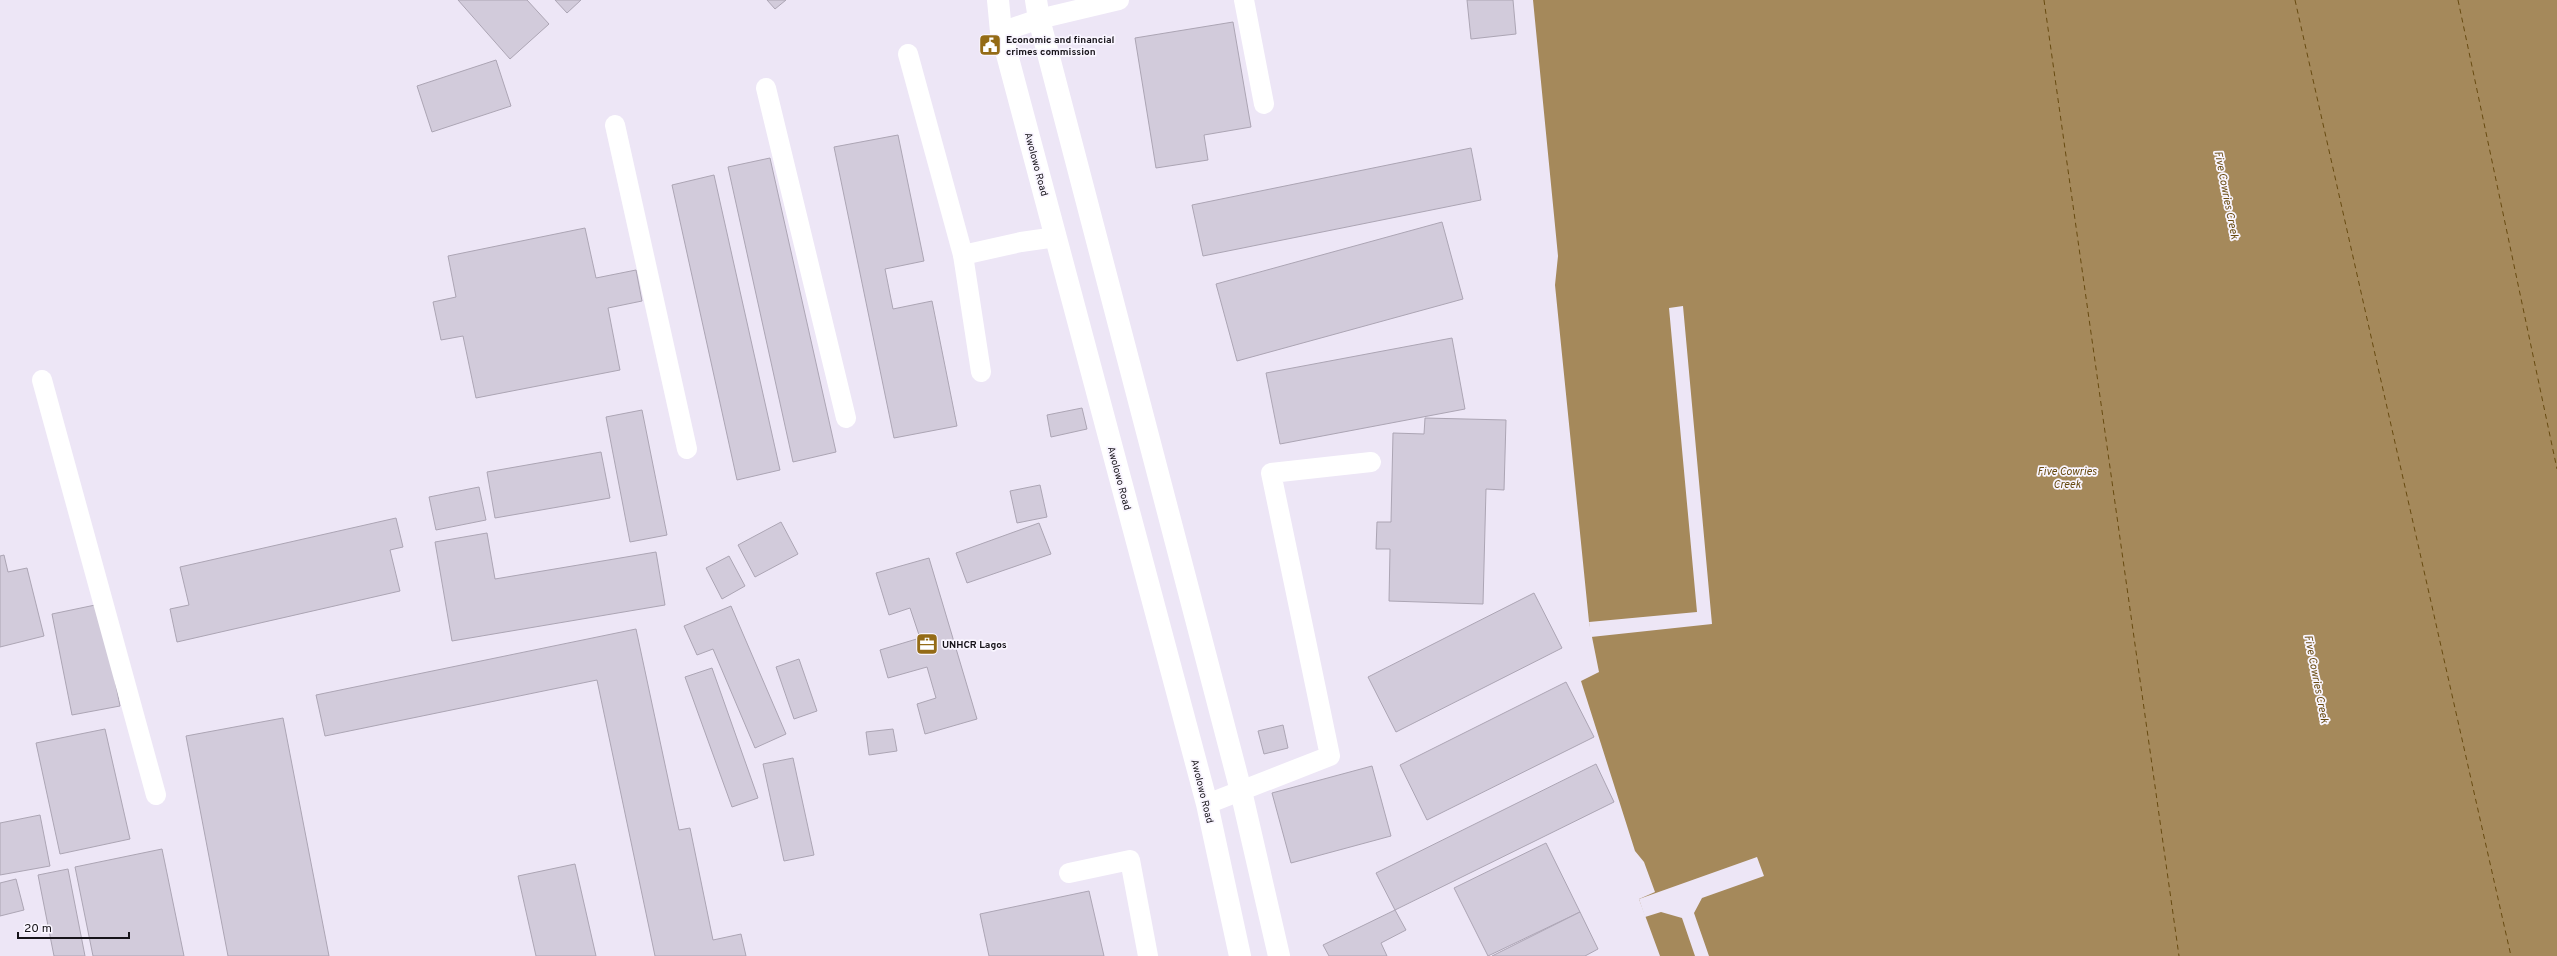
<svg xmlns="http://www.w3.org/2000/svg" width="2557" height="956" viewBox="0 0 2557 956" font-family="Overpass,sans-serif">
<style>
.water{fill:#a5895b}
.pier{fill:#ede6f6}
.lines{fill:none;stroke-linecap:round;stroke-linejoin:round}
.ferry{stroke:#684b11;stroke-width:1;stroke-dasharray:5 4;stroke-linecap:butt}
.building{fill:#d2cbdb;stroke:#aca5b4}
.lane{stroke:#fff;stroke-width:20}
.secondary{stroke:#fff;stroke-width:22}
.labels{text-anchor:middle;stroke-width:3.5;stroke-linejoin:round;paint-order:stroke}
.poi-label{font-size:10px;font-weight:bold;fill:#161319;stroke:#f9f5ff;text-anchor:start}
.street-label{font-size:10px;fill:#161319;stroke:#f9f5ff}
.water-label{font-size:11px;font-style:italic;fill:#684b11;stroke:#f9f5ff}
</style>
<rect width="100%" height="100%" fill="#ede6f6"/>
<polygon class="water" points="1533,0 2557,0 2557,956 1660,956 1639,899 1655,892 1644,862 1635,851 1581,681 1599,672 1589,622 1555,285 1558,256"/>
<g class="pier">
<polygon points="1683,306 1712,624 1591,637 1589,622 1697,612 1669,308"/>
<polygon points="1757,857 1764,876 1702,898 1694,913 1709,956 1695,956 1682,918 1661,912 1645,917 1639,899"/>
</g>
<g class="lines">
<g class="ferry">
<polyline points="2044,0 2179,956"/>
<polyline points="2295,0 2511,956"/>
<polyline points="2458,0 2557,469"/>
</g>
</g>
<g class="building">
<polygon points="458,0 527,0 549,24 510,59"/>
<polygon points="555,0 581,0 567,13"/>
<polygon points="767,0 786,0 775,9"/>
<polygon points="1467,0 1513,0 1516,34 1471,39"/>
<polygon points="1233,22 1251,127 1204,135 1208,160 1156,168 1135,38"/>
<polygon points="496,60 511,106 432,132 417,86"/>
<polygon points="898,135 924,261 885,269 893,309 932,301 957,426 894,438 834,147"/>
<polygon points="1471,148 1481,200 1203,256 1192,205"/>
<polygon points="770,158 836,452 793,462 728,167"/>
<polygon points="714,175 780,470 737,480 672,185"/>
<polygon points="1442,222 1463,299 1237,361 1216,284"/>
<polygon points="585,228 596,278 636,270 642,301 608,308 620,370 476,398 463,336 441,340 433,302 456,297 448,256"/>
<polygon points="1452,338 1465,409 1280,444 1266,373"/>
<polygon points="1082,408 1087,429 1051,437 1047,415"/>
<polygon points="642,410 667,535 630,542 606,417"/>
<polygon points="1425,418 1506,420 1504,490 1486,489 1483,604 1389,601 1390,549 1376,549 1377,522 1391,522 1393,433 1424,434"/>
<polygon points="601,452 610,498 495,518 487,472"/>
<polygon points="1040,485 1047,517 1017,523 1010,491"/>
<polygon points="479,487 486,520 436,530 429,497"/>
<polygon points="396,518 403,547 390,550 400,591 177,642 170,609 189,605 180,567"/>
<polygon points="781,522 798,554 755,577 738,545"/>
<polygon points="1039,523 1051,554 967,583 956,553"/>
<polygon points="487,533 495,579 656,552 665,605 452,641 435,542"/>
<polygon points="4,555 8,572 27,568 44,636 0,647 0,556"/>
<polygon points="729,556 745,586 722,599 706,568"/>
<polygon points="929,558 977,719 925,734 917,704 936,698 927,667 888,678 880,650 920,638 910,608 889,615 876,573"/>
<polygon points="1534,593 1562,648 1396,732 1368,677"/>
<polygon points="100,604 120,706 72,715 52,614"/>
<polygon points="731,606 786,734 755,748 713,649 697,655 684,626"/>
<polygon points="636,629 679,830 690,828 713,940 741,934 746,956 655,956 597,680 325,736 316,695"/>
<polygon points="799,659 817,711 794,719 776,667"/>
<polygon points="712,668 758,798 732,807 685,677"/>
<polygon points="1566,682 1594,737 1427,820 1400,765"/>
<polygon points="283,718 329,956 228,956 186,736"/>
<polygon points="1283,725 1288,748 1264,754 1258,731"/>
<polygon points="105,729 130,839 60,854 36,743"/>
<polygon points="893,729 897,751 869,755 866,732"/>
<polygon points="793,758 814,855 784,861 763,764"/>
<polygon points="1596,764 1614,802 1395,910 1376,873"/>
<polygon points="1372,766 1391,836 1291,863 1272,793"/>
<polygon points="40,815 50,866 0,875 0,823"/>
<polygon points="1546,843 1580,912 1488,956 1454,888"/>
<polygon points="162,849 184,956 93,956 75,867"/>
<polygon points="575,864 596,956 536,956 518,876"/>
<polygon points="68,869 85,956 54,956 38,875"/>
<polygon points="16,879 24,910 0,916 0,883"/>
<polygon points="1089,891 1104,956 989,956 980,914"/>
<polygon points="1395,910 1406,930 1381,943 1387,956 1329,956 1323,945"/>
<polygon points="1580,912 1598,949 1585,956 1492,956"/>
</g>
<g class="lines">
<g class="lane">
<polyline points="1244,0 1264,104"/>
<polyline points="1001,32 1039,19 1119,0"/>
<polyline points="908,54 963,255 981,372"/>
<polyline points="766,88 846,418"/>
<polyline points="615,125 687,449"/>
<polyline points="963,255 1021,242 1056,237"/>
<polyline points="42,380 156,795"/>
<polyline points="1207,804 1330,756 1271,473 1371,462"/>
<polyline points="1069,873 1130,860 1148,956"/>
</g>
<g class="secondary">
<polyline points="998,0 1001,32 1207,804 1240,956"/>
<polyline points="1036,0 1039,19 1241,791 1279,956"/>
</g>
</g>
<defs>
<g id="civic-square" transform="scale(1.15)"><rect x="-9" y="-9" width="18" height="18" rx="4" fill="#946b16" stroke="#f9f5ff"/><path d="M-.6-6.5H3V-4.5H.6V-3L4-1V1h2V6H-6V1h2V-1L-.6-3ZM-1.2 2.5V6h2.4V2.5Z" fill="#fff"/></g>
<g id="office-square" transform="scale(1.15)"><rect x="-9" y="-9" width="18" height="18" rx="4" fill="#946b16" stroke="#f9f5ff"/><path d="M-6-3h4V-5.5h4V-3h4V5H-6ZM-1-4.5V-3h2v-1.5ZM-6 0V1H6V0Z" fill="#fff"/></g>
</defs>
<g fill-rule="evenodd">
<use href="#civic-square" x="990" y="45"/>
<use href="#office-square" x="927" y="644"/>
</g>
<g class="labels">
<g class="poi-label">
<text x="1006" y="43">Economic and financial<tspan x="1006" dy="12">crimes commission</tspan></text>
<text x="942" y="648">UNHCR Lagos</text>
</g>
<g class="street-label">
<text transform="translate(1037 164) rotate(75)" y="4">Awolowo Road</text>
<text transform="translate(1120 478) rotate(75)" y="4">Awolowo Road</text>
<text transform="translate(1203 791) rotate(76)" y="4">Awolowo Road</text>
</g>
<g class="water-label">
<text transform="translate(2227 195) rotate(79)" y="4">Five Cowries Creek</text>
<text x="2067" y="475">Five Cowries<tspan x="2067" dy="13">Creek</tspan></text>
<text transform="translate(2317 679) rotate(79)" y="4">Five Cowries Creek</text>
</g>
</g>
<path d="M18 932v6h111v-6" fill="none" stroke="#161319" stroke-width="2"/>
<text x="24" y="932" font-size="12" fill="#161319" stroke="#f9f5ff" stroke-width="3" paint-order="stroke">20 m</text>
</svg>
